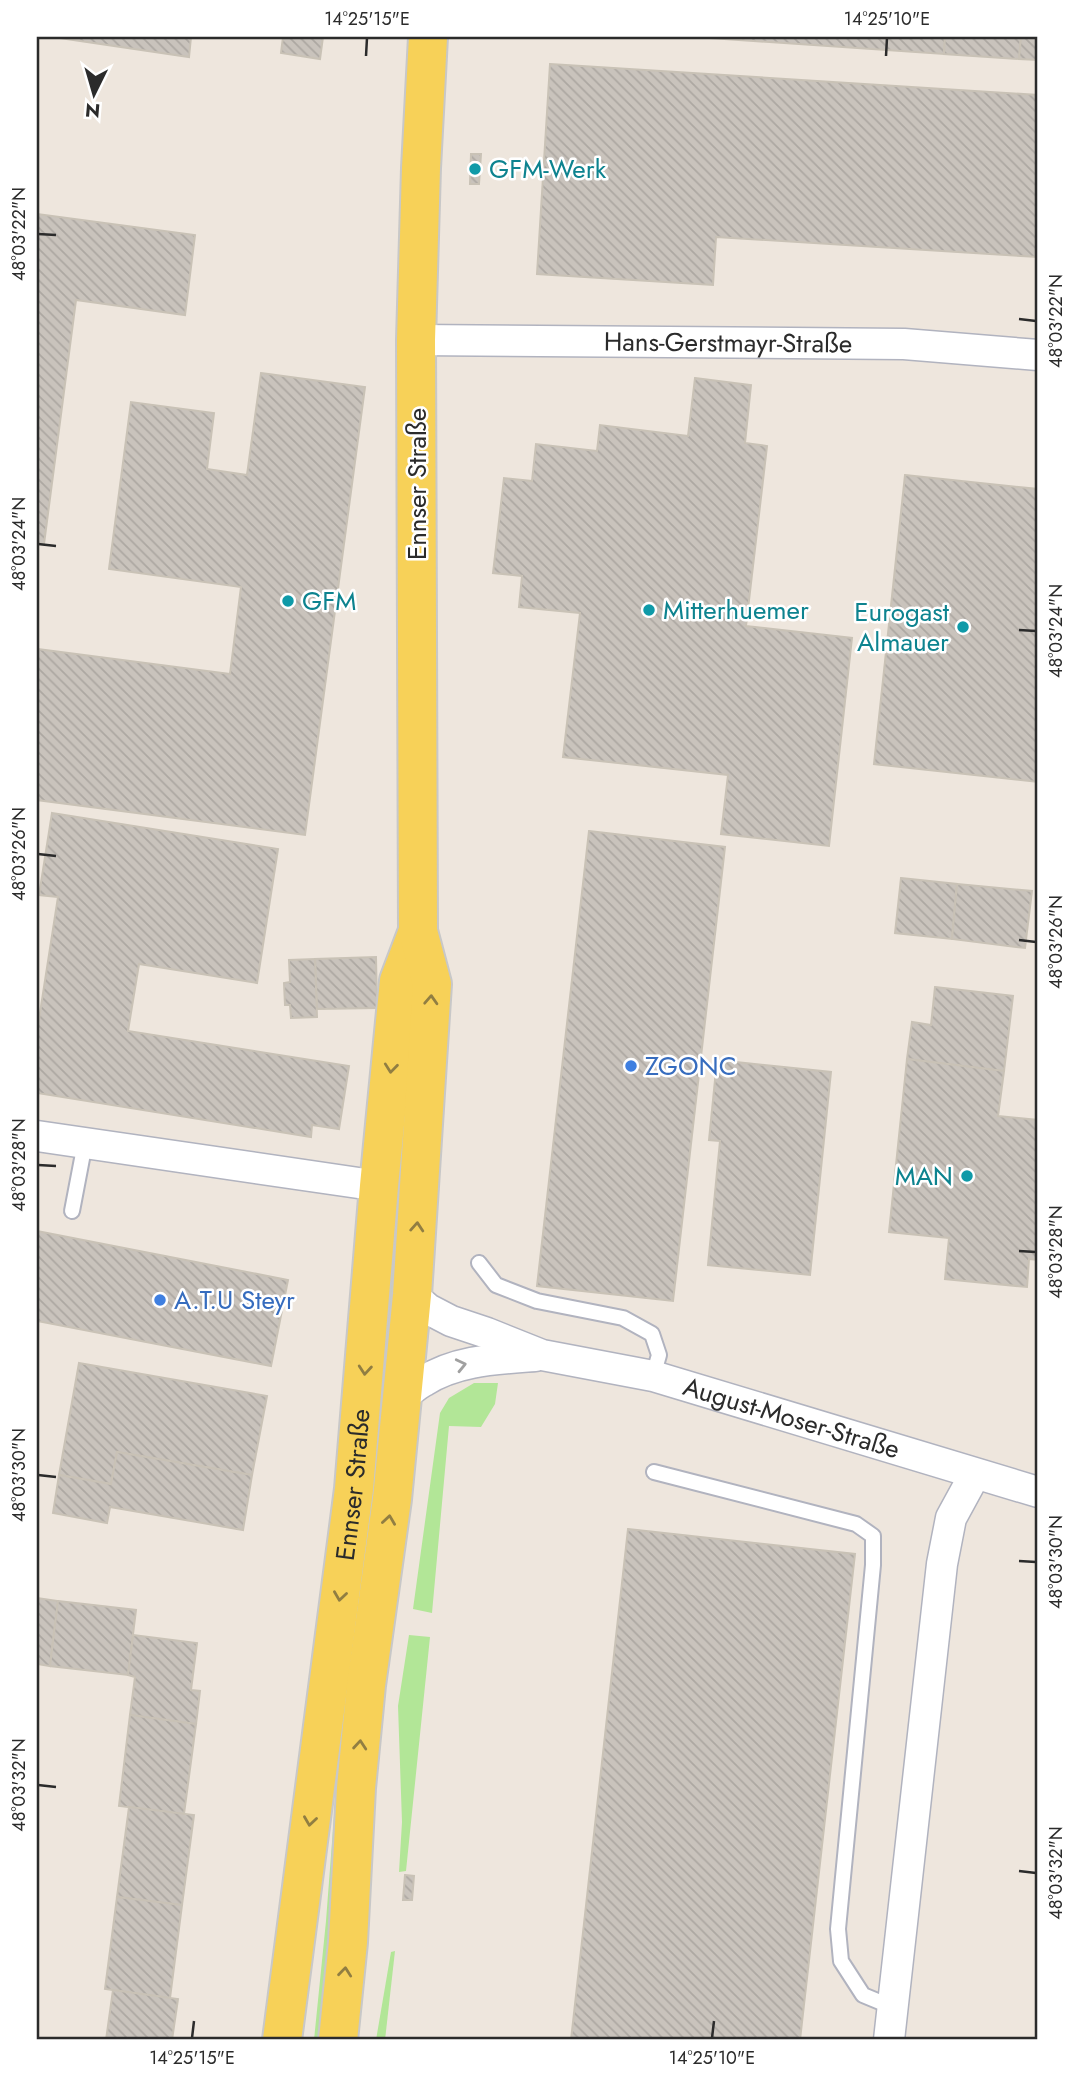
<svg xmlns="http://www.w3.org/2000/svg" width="1075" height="2077" viewBox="0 0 1075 2077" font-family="Jost,sans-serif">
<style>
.grass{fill:#b2e697}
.building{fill:url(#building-back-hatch);stroke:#c9c2b6;stroke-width:2}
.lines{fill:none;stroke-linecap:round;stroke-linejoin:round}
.service-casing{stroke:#b1b3bf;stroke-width:18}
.minor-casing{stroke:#b1b3bf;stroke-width:33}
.primary-casing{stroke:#c8c8c8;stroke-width:42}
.service{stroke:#fff;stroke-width:14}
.minor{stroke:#fff;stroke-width:30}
.primary{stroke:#f7d158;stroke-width:38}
.oneway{stroke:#917e42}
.oneway2{stroke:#a0a0a0}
.ticks{fill:none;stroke:#2b2b2b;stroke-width:2.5}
.culture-dot{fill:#0f9aa8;stroke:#fff;stroke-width:2.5}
.shop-dot{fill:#3f7fe0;stroke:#fff;stroke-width:2.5}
.labels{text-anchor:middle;stroke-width:5;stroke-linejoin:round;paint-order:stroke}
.culture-label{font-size:26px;fill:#0d838f;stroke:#fff;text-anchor:start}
.street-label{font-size:26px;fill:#2b2b2b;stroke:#fff}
.shop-label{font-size:26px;fill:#366cbe;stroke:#fff;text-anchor:start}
.neatline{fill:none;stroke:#2b2b2b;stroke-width:2.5}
.ticks-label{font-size:18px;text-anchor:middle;fill:#2b2b2b}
</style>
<defs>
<pattern id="building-back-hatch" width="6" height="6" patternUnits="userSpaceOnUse" patternTransform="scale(1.75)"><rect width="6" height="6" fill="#c9c3bc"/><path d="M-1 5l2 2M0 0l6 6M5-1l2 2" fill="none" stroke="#ada8a2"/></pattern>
</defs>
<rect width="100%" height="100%" fill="#eee6dd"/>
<g class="grass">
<polygon points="400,1137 408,1137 323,2040 314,2040 326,1921 342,1711"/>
<polygon points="474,1383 498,1383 495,1404 481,1427 449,1426 432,1613 413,1609 440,1413 449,1398"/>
<polygon points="409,1635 430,1637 406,1871 399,1872 402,1822 398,1706"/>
<polygon points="395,1951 385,2040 376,2040 391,1952"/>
</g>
<g class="building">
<polygon points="53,37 191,37 189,57"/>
<polygon points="283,37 323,37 320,59 281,53"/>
<polygon points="695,37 945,37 944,54"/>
<polygon points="945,37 1021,37 1019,59 944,54"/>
<polygon points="1021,37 1038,37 1038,60 1019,59"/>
<polygon points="550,64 1038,95 1038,257 716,237 713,285 537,274"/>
<polygon points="471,154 481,154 479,184 470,184"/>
<polygon points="37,214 195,235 185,315 76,300 44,544 37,543"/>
<polygon points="261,373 365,387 305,835 37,800 37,649 230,674 241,587 109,569 131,402 214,413 207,469 247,475"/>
<polygon points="695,378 751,385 745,443 767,446 746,626 852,638 829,846 721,834 728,775 563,757 580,613 519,607 522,576 493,573 504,478 532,481 536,444 597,451 600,425 688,436"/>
<polygon points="905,475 1038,489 1038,782 874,764"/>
<polygon points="52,813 278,849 257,983 139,964 128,1031 349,1066 339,1129 312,1125 311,1137 37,1093 37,1032 58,897 39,895"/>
<polygon points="589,831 725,847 673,1301 537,1286"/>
<polygon points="901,878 957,884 952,939 895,933"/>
<polygon points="957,884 1032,891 1025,948 952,939"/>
<polygon points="376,957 377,1008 317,1009 315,959"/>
<polygon points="315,959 317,1017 291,1018 290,1005 285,1005 284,983 290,982 289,960"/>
<polygon points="935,987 1013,996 1004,1071 907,1059 912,1022 931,1025"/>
<polygon points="907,1059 1004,1071 998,1116 1038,1120 1038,1260 1029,1259 1027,1287 945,1279 949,1238 889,1232"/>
<polygon points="717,1060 831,1072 810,1275 708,1265 720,1141 709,1140"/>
<polygon points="37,1231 288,1280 271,1366 37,1321"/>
<polygon points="79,1363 267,1396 252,1475 117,1452 111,1484 59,1475"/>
<polygon points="117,1452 252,1475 243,1530 110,1507 107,1523 53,1513 59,1475 111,1484"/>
<polygon points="628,1529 855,1554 800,2040 571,2040"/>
<polygon points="37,1598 58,1601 50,1666 37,1664"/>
<polygon points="58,1601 136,1610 128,1675 50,1666"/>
<polygon points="133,1635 197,1643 191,1690 200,1691 196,1724 130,1715 135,1677 128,1675"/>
<polygon points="130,1715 196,1724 184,1814 119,1806"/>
<polygon points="129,1807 194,1815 182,1905 117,1897"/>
<polygon points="405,1875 414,1876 412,1900 403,1900"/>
<polygon points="117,1897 182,1905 170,1998 105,1989"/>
<polygon points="113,1990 178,1999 172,2040 106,2040"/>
</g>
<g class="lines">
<g class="service-casing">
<g id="service">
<polyline points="72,1211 85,1143"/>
<polyline points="479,1263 496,1285 537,1301 623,1318 652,1334 659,1355 653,1376"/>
<polyline points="654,1472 856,1524 873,1536 873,1565 838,1929 841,1961 863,1995 892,2007"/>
</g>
</g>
<g class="minor-casing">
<g id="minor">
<path id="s1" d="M416,340L904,344L1038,355"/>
<polyline points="37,1136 379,1186"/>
<path id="s2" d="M412,1295L428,1309L451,1321L487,1333L542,1355L653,1376L1038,1492"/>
<path d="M402,1397C409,1392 416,1385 424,1381C457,1360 497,1359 535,1356"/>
<polyline points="889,2040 942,1564 951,1518 975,1474"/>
</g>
</g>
<g class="primary-casing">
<g id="primary">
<path id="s3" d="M282,2040L354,1489L379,1186L399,981L418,931"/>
<polyline points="338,2040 348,1942 356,1788 366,1685 392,1499 412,1295 432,984 418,931 416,340 421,168 428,37"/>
</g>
</g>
<use href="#service" class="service"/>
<use href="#minor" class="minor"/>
<use href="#primary" class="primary"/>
</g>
<defs><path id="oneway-chevron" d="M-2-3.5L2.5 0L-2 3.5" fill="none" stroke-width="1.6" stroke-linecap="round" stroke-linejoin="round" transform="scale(1.75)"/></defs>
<g class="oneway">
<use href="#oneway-chevron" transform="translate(431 1000) rotate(-87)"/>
<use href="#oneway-chevron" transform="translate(391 1068) rotate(96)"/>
<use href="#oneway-chevron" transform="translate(417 1227) rotate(-86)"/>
<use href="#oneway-chevron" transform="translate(365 1370) rotate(95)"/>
<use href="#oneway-chevron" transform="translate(389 1520) rotate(-82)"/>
<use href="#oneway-chevron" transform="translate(340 1596) rotate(98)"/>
<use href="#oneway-chevron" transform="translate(360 1745) rotate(-85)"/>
<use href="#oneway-chevron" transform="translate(310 1821) rotate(98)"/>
<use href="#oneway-chevron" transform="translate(345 1972) rotate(-84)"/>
</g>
<use class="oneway2" href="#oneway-chevron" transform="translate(461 1365) rotate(-13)"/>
<path class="ticks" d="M366,56L367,38M886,56L887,38M38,234L56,235M1019,319L1036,321M38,544L56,546M1019,630L1036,631M38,854L56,856M1019,940L1036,942M38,1165L56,1166M1019,1251L1036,1252M38,1475L56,1477M1019,1561L1036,1562M38,1785L56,1787M1019,1871L1036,1873M192,2038L194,2021M712,2038L714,2021"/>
<g class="culture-dot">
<circle cx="475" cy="169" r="7"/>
<circle cx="288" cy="601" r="7"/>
<circle cx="649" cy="610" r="7"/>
<circle cx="963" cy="627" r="7"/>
<circle cx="967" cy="1176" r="7"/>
</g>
<g class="shop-dot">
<circle cx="631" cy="1066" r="7"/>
<circle cx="160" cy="1300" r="7"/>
</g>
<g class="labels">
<g class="culture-label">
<text x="489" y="178">GFM-Werk</text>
<text x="302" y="610">GFM</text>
<text x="663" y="619">Mitterhuemer</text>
<text x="949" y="621" text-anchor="end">Eurogast<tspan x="949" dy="30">Almauer</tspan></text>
<text x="953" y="1185" text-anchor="end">MAN</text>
</g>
<g class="street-label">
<text dy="9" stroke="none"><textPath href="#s1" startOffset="312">Hans-Gerstmayr-Straße</textPath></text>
<text transform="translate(417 484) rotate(-90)" y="9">Ennser Straße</text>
<text dy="9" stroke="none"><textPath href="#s2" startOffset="402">August-Moser-Straße</textPath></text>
<text dy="9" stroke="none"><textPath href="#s3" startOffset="560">Ennser Straße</textPath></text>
</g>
<g class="shop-label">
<text x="645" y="1075">ZGONC</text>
<text x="174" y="1309">A.T.U Steyr</text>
</g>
</g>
<rect width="1075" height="2077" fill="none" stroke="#ffffff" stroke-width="77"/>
<g transform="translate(94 94) rotate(185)" stroke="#ffffff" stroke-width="5" paint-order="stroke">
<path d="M0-5L12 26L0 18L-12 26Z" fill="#2b2b2b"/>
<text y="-10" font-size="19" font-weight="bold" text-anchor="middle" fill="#2b2b2b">N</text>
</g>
<rect x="38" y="38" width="998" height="2000" class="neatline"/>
<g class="ticks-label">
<text x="367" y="25">14°25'15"E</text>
<text x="887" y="25">14°25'10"E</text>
<text transform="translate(19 234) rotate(-90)" y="6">48°03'22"N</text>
<text transform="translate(1056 321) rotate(-90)" y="6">48°03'22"N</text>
<text transform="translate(19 544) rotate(-90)" y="6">48°03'24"N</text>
<text transform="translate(1056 631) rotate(-90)" y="6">48°03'24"N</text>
<text transform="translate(19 854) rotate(-90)" y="6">48°03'26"N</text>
<text transform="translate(1056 942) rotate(-90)" y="6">48°03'26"N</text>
<text transform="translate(19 1165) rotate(-90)" y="6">48°03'28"N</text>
<text transform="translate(1056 1252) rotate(-90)" y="6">48°03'28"N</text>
<text transform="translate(19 1475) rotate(-90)" y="6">48°03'30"N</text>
<text transform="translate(1056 1562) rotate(-90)" y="6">48°03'30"N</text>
<text transform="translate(19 1785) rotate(-90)" y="6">48°03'32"N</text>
<text transform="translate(1056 1873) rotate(-90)" y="6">48°03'32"N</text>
<text x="192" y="2064">14°25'15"E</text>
<text x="712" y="2064">14°25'10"E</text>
</g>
</svg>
